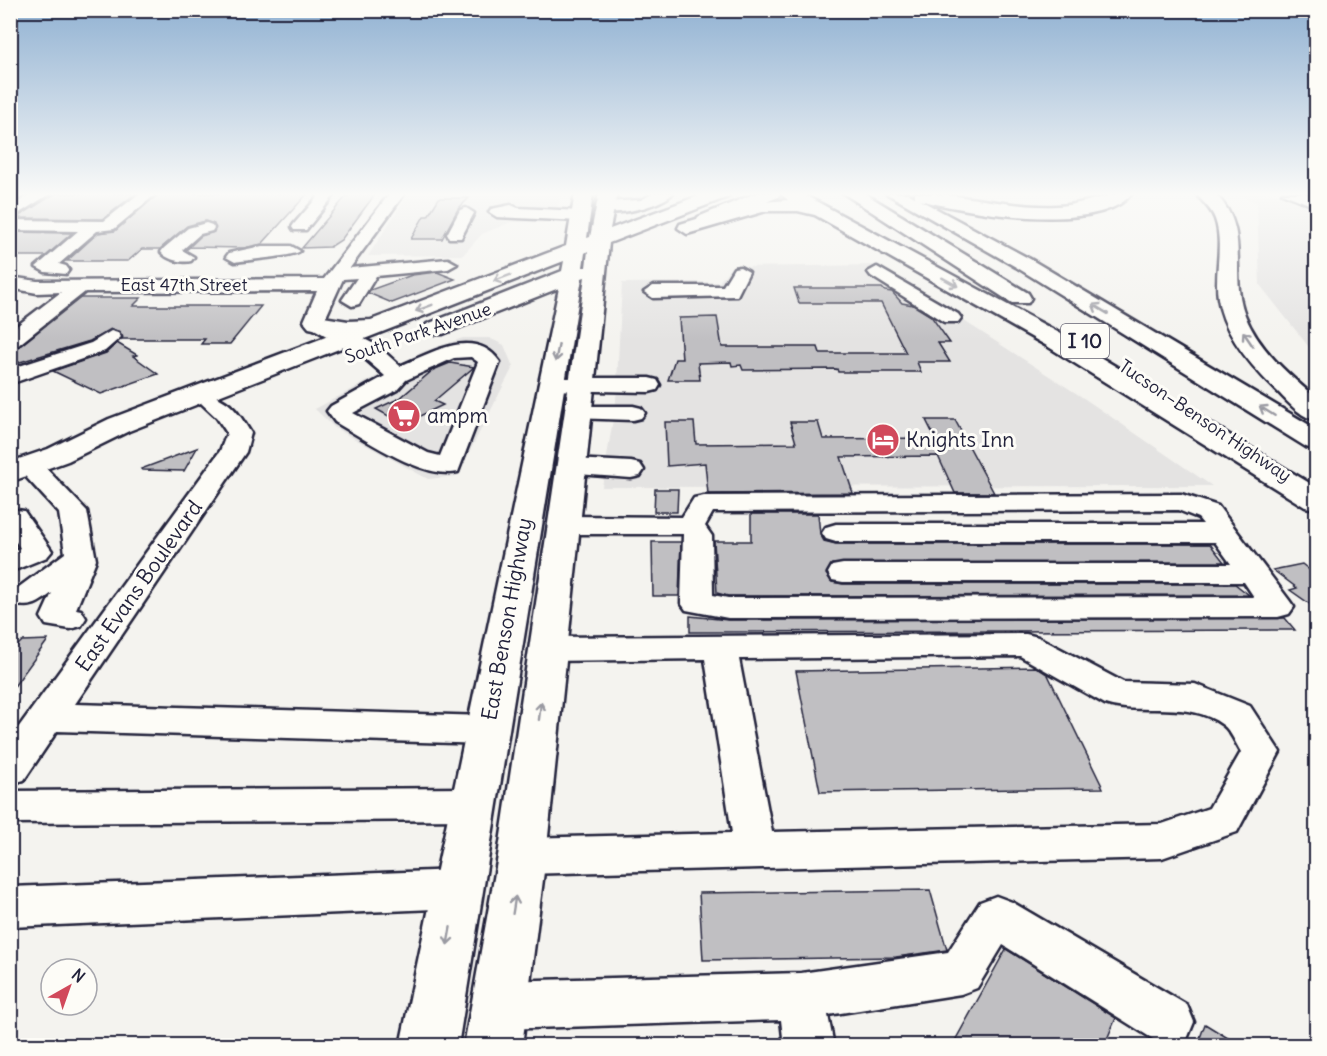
<svg xmlns="http://www.w3.org/2000/svg" width="1327" height="1056" viewBox="0 0 1327 1056" font-family="Delius,sans-serif">
<style>
.built{fill:#e4e3e2}
.lines{fill:none;stroke-linecap:round;stroke-linejoin:round}
.stream{stroke:#757582;stroke-width:4}
.building{fill:#c0bfc2;stroke:#22223b;stroke-width:1.5}
.minor-casing{stroke:#22223b;stroke-width:5}
.major-casing{stroke:#22223b;stroke-width:5}
.highway-casing{stroke:#22223b;stroke-width:5}
.minor{fill:#fdfcf7;fill-rule:evenodd}
.major{fill:#fdfcf7;fill-rule:evenodd}
.highway{fill:#fdfcf7;fill-rule:evenodd}
.oneway{stroke:#9a9aa2}
.labels{text-anchor:middle;stroke-width:6;stroke-linejoin:round;paint-order:stroke}
.far-street-label{font-size:18px;fill:#22223b;stroke:#fdfcf7}
.shield{fill:#fdfcf7;stroke:#646373;stroke-width:1.5}
.shield-label{font-size:20px;font-weight:bold;fill:#22223b}
.poi-label{font-size:21px;fill:#22223b;stroke:#fdfcf7;text-anchor:start}
.street-label{font-size:21px;fill:#22223b;stroke:#fdfcf7}
</style>
<rect width="100%" height="100%" fill="#f4f3ef"/>
<filter id="ink" filterUnits="userSpaceOnUse"><feTurbulence type="fractalNoise" baseFrequency=".0167" numOctaves="2"/><feDisplacementMap in="SourceGraphic" scale="12" xChannelSelector="R" yChannelSelector="G"/><feConvolveMatrix kernelMatrix="1 2 1 2 8 2 1 2 1" color-interpolation-filters="sRGB"/></filter>
<g filter="url(#ink)">
<g class="built">
<polygon points="409,193 561,193 555,223 511,222 482,234 463,255 368,256"/>
<polygon points="1236,193 1316,193 1316,356 1260,285 1257,203"/>
<polygon points="877,265 1085,399 1212,486 602,487 616,401 622,283 719,282 731,267"/>
<polygon points="463,338 489,338 504,345 513,367 457,476 428,479 335,428 315,409 422,352"/>
</g>
<g class="lines">
<polyline class="stream" points="10,198 18,193"/>
</g>
<g class="building">
<polygon points="56,193 136,193 103,219 16,218"/>
<polygon points="159,193 308,193 262,244 244,248 190,247 186,250 201,236 214,232 214,224 205,221 187,226 160,249 142,249 128,261 67,261 98,233 115,231"/>
<polygon points="349,193 376,193 341,240 330,247 302,248"/>
<polygon points="439,198 469,198 458,209 442,239 411,239 424,216 428,216"/>
<polygon points="10,232 72,233 46,256 10,256"/>
<polygon points="437,272 455,279 392,303 368,293 370,290 412,275"/>
<polygon points="794,288 882,288 885,291 892,292 902,303 913,305 931,316 950,343 938,343 950,362 917,362 921,372 838,372 837,369 743,370 741,365 732,366 731,362 698,363 700,380 668,380 675,359 682,359 679,318 717,317 722,347 818,347 820,353 906,353 881,303 799,303"/>
<polygon points="80,298 141,298 133,306 261,306 230,344 201,344 205,339 122,339 120,332 112,329 90,341 10,365 10,352"/>
<polygon points="117,343 137,355 133,356 158,374 101,394 53,371 106,353"/>
<polygon points="450,363 474,367 434,401 443,405 403,424 376,409 400,398 433,370"/>
<polygon points="926,420 955,420 994,493 955,493 938,456 841,457 853,493 708,494 705,463 667,466 665,422 694,422 696,444 796,443 790,422 818,422 823,439 935,438"/>
<polygon points="197,448 184,471 142,470 141,469"/>
<polygon points="655,489 678,489 677,512 654,512"/>
<polygon points="751,514 818,514 820,534 824,541 836,544 1210,544 1224,562 832,564 826,574 832,582 843,584 1235,584 1249,595 728,596 717,593 714,541 751,541"/>
<polygon points="652,542 681,542 679,596 653,596"/>
<polygon points="1302,564 1317,576 1317,609 1290,590 1297,588 1273,570"/>
<polygon points="690,616 728,620 1285,618 1295,630 690,632"/>
<polygon points="48,640 10,692 10,645 18,645 22,641"/>
<polygon points="1036,667 1048,675 1103,788 820,792 796,671"/>
<polygon points="930,890 947,950 896,957 703,960 699,893"/>
<polygon points="1006,949 1116,1018 1104,1046 952,1046"/>
<polygon points="1205,1024 1241,1046 1197,1046"/>
</g>
<g class="lines">
<g class="minor-casing">
<g id="minor">
<polygon points="33,193 51,193 10,219 10,207"/>
<polygon points="140,193 157,193 114,229 97,231 59,264 66,266 69,270 66,274 45,272 36,267 78,231 10,230 10,220 104,221"/>
<polygon points="321,193 336,193 306,230 294,230 292,227 294,224"/>
<path d="M390,193H405L350,268L448,259L457,264L448,269L376,276L359,304L352,306L342,300L357,278L343,279L325,319L378,346L400,366C431,353 475,326 500,362L458,472C423,480 365,439 335,422L327,411L331,406L385,376L362,356L307,325L304,321L317,291L85,292L17,346L10,348V331L61,292L37,293L10,288V277L37,281L324,279ZM471,357L478,362L440,456L428,453L353,413L397,390L406,380L454,358Z"/>
<path d="M654,193H673C662,206 609,220 597,207L605,202L641,200Z"/>
<polygon points="1282,193 1304,193 1316,198 1316,207"/>
<polygon points="511,205 518,208 581,211 589,216 581,221 497,217 489,212 491,209"/>
<polygon points="466,208 474,213 461,238 449,238 447,234 460,210"/>
<path d="M206,223L212,225L214,228L212,231L200,234L182,250L194,257L191,261C182,263 167,260 161,252L164,248L188,228Z"/>
<path d="M262,246H291L300,251C296,256 247,260 235,262L226,257L229,253Z"/>
<polygon points="740,267 749,272 737,296 653,298 644,292 653,286 723,286 734,268"/>
<polygon points="877,267 958,314 961,318 958,322 944,322 871,276 868,272"/>
<polygon points="111,331 118,333 121,337 105,351 10,384 10,369 91,343"/>
<polygon points="550,378 649,378 657,380 660,385 657,390 649,392 542,390 539,385 542,380"/>
<path d="M213,396C232,401 241,417 251,433L246,452L75,704L487,716L500,720L505,730L500,740L487,744L57,731L24,780L10,784V739L220,451L227,433L217,418L201,403L205,398Z"/>
<polygon points="580,406 633,406 641,408 645,413 641,418 633,420 572,418 568,413 572,408"/>
<path d="M29,458L38,460L87,511L96,560L76,609L81,610L86,618L81,626L70,629L46,625L41,617L52,593C39,603 31,609 15,604L10,597L15,590L65,553L59,513L16,466L20,460Z"/>
<polygon points="573,459 631,462 640,464 644,470 640,476 631,478 564,473 560,467 564,461"/>
<path d="M1181,494L1218,506L1289,600L1294,607L1289,614L1278,617L728,618L686,610L681,603L683,534H565L555,531L551,525L555,519L565,516L682,517L694,498L704,496ZM1178,510L1198,518L1203,524H836L826,527L822,533L826,539L836,542H1215L1231,564H843L832,566L828,573L832,580L843,582H1244L1254,597L728,598L713,595L712,536L705,526L713,512Z"/>
<polygon points="10,509 24,511 52,551 47,557 10,572 10,552 20,548 10,533"/>
<path d="M1026,634L1038,637L1123,682L1195,684L1250,706L1280,752L1237,832L1162,858L522,874L507,869L501,856L507,843L522,838L732,833L705,659L547,661L535,657L530,649L535,641L547,637ZM1020,656L1105,704C1143,716 1189,699 1223,725C1231,731 1236,744 1241,752L1209,808L1162,824L772,832L739,659Z"/>
<polygon points="473,788 487,793 493,804 487,815 473,820 10,823 10,791"/>
<polygon points="458,870 473,875 480,889 473,903 458,908 10,927 10,887"/>
<polygon points="996,896 1012,902 1187,1005 1194,1022 1187,1039 1172,1046 1153,1039 1003,945 977,988 961,994 828,1015 834,1046 784,1046 781,1020 498,1029 481,1022 474,1005 481,988 498,981 801,973 948,952 980,902"/>
</g>
</g>
<g class="major-casing">
<g id="major">
<path d="M575,193H593L587,238L590,237L599,193H617L610,229L706,193H730L728,197L609,243L546,856L522,1046H464L498,856L585,277L582,278L458,1046H400L559,288L443,334H427L423,329L427,324L562,271L564,261L129,431L68,461L10,482V462L48,449L109,419L336,333L309,328L305,323L309,318L317,316L348,321L371,320L566,246ZM588,251L586,267H583L585,253Z"/>
<polygon points="756,193 780,193 778,197 712,225 705,227 696,221 698,217"/>
</g>
</g>
<g class="highway-casing">
<g id="highway">
<polygon points="780,193 801,193 1065,336 1316,487 1316,509 1305,507 1047,346 815,215 798,211 766,211 687,234 678,228 680,224 750,203 788,200"/>
<polygon points="843,193 864,193 1028,293 1031,298 1028,303 1012,303"/>
<path d="M886,193H907L915,197V193C962,193 1008,208 1056,206C1084,205 1106,193 1132,193C1100,236 965,212 920,200L1030,259L1316,429V450L1306,447L1016,267Z"/>
<path d="M1196,193H1214C1253,229 1228,272 1245,315C1258,349 1289,375 1316,398V420C1300,417 1288,402 1276,390C1251,366 1223,334 1218,298C1214,272 1224,244 1215,219C1211,208 1202,202 1196,193Z"/>
</g>
</g>
<use href="#minor" class="minor"/>
<use href="#major" class="major"/>
<use href="#highway" class="highway"/>
</g>
<defs><path id="oneway-shaft" d="M-6 0H5M1.5-3L5.5 0L1.5 3" fill="none" stroke-width="1.6" stroke-linecap="round" stroke-linejoin="round" transform="scale(1.5)"/></defs>
<g class="oneway">
<use href="#oneway-shaft" transform="translate(502 278) rotate(159)"/>
<use href="#oneway-shaft" transform="translate(950 282) rotate(29)"/>
<use href="#oneway-shaft" transform="translate(424 308) rotate(159)"/>
<use href="#oneway-shaft" transform="translate(1100 309) rotate(-149)"/>
<use href="#oneway-shaft" transform="translate(1248 339) rotate(-124)"/>
<use href="#oneway-shaft" transform="translate(557 353) rotate(101)"/>
<use href="#oneway-shaft" transform="translate(1267 411) rotate(-148)"/>
<use href="#oneway-shaft" transform="translate(540 711) rotate(-83)"/>
<use href="#oneway-shaft" transform="translate(514 905) rotate(-81)"/>
<use href="#oneway-shaft" transform="translate(449 936) rotate(100)"/>
</g>
</g>
<linearGradient id="sky" x2="0" y2="1"><stop stop-color="#90b1d2"/><stop offset="0.57" stop-color="#fafaf8"/><stop offset="1" stop-color="#fafaf8" stop-opacity="0"/></linearGradient>
<rect width="1327" height="341" fill="url(#sky)"/>
<defs>
<g id="supermarket-disc" transform="scale(1.725)"><circle r="9.5" fill="#d1495b" stroke="#fdfcf7"/><path d="M-6-5.5h2.5l.6 2H6L4.5 2H-2.5L-4.4-4H-6ZM-1.5 3.2a1.3 1.3 0 1 0 .1 0ZM3 3.2a1.3 1.3 0 1 0 .1 0Z" fill="#fff"/></g>
<g id="hotel-disc" transform="scale(1.725)"><circle r="9.5" fill="#d1495b" stroke="#fdfcf7"/><path d="M-6-4.5h1.5V1H6V5H4.5V3h-9V5H-6ZM-4 0a1.8 1.8 0 1 1 3.6 0ZM.5 0V-2.5h3Q6-2.5 6 0Z" fill="#fff"/></g>
</defs>
<g fill-rule="evenodd">
<use href="#supermarket-disc" x="404" y="416"/>
<use href="#hotel-disc" x="883" y="440"/>
</g>
<g class="labels">
<g class="far-street-label">
<text x="184" y="291">East 47th Street</text>
<text transform="translate(418 333) rotate(-19)" y="6">South Park Avenue</text>
<text transform="translate(1205 421) rotate(34)" y="6">Tucson–Benson Highway</text>
</g>
<rect class="shield" x="1061" y="324" width="48" height="34" rx="4.5"/>
<g class="shield-label">
<text x="1085" y="348">I 10</text>
</g>
<g class="poi-label">
<text x="427" y="423">ampm</text>
<text x="906" y="447">Knights Inn</text>
</g>
<g class="street-label">
<text transform="translate(139 586) rotate(-55)" y="7">East Evans Boulevard</text>
<text transform="translate(507 619) rotate(-80)" y="7">East Benson Highway</text>
</g>
</g>
<rect width="1327" height="1056" fill="none" stroke="#fdfcf7" stroke-width="36"/>
<rect x="18" y="18" width="1291" height="1020" fill="none" stroke="#22223b" stroke-width="2" filter="url(#ink)"/>
<g transform="translate(69 987) rotate(40)"><circle r="28" fill="#fdfcf7" stroke="#a5a5ac" stroke-width="1.5"/>
<path d="M0-4.5L10 22L0 15L-10 22Z" fill="#d1495b"/>
<text y="-9" font-size="16" font-weight="bold" text-anchor="middle" fill="#22223b">N</text>
</g>
</svg>
